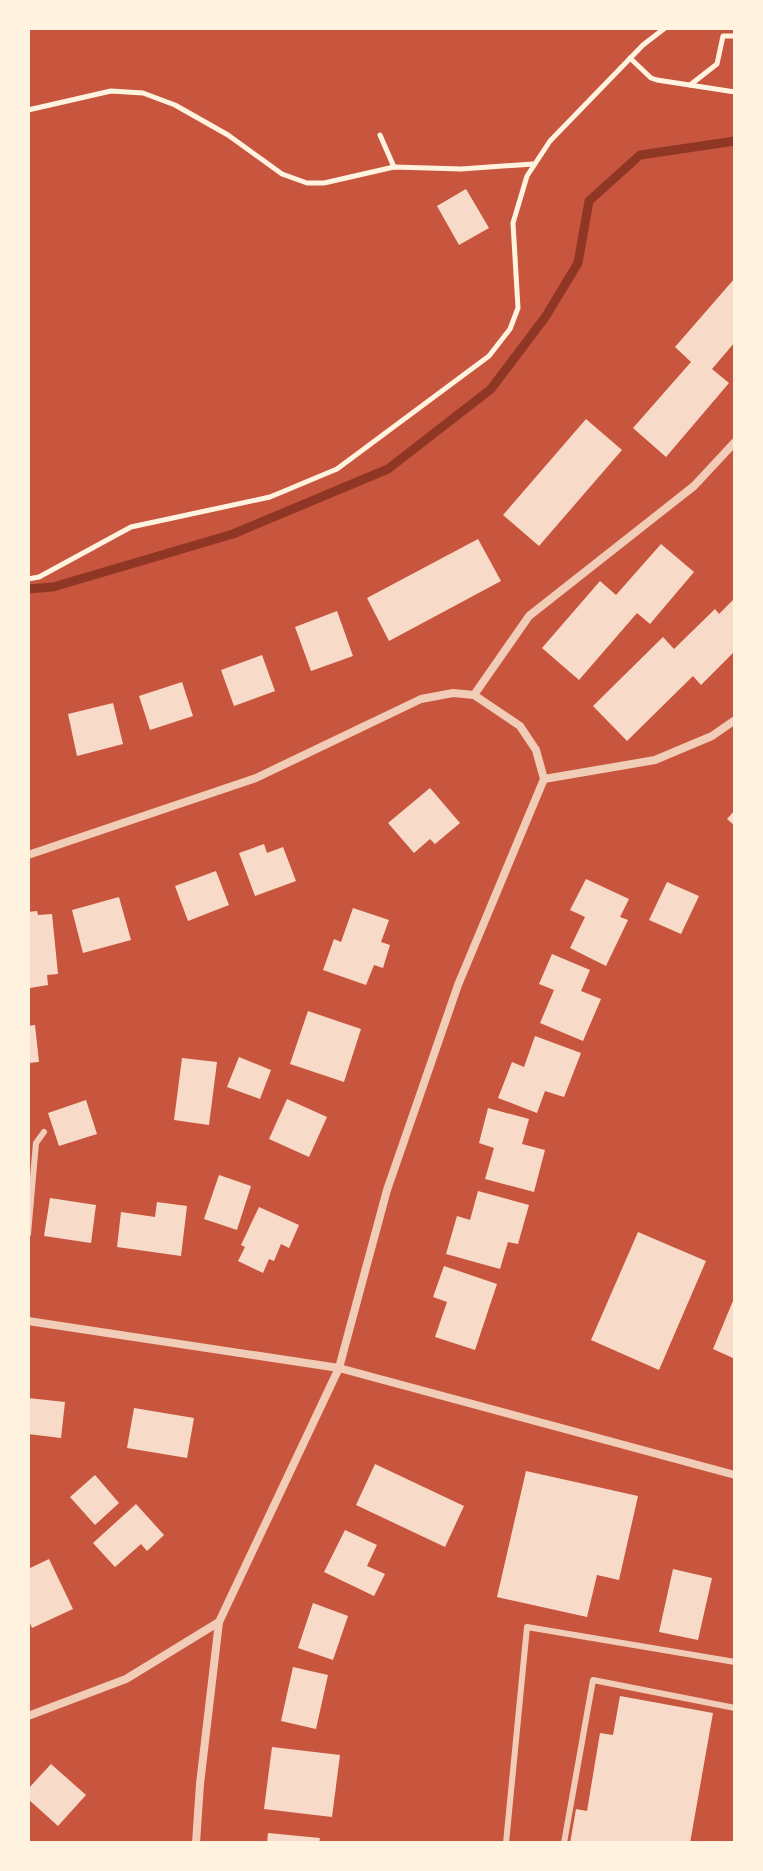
<svg xmlns="http://www.w3.org/2000/svg" width="763" height="1871" viewBox="0 0 763 1871" font-family="Lora,serif">
<style>
.lines{fill:none;stroke-linecap:round;stroke-linejoin:round}
.stream{stroke:#8f3625;stroke-width:9}
.building{fill:#f7dbc8}
.path{stroke:#fff3e0;stroke-width:5}
.service{stroke:#f1ccb7;stroke-width:6}
.minor{stroke:#f1ccb7;stroke-width:8}
</style>
<rect width="100%" height="100%" fill="#c8553d"/>
<g class="lines">
<polyline class="stream" points="28,589 53,587 233,534 388,469 491,389 546,316 578,263 589,201 640,155 735,141"/>
</g>
<g class="building">
<polygon points="466,189 489,228 459,245 437,206"/>
<polygon points="735,278 735,342 712,369 729,383 666,457 633,428 691,362 675,347"/>
<polygon points="586,419 622,450 539,546 503,515"/>
<polygon points="478,539 501,581 389,641 367,598"/>
<polygon points="661,544 694,572 650,624 637,613 579,680 542,648 600,581 616,595"/>
<polygon points="735,598 735,651 701,685 693,676 627,741 593,706 663,637 674,649 715,609 719,614"/>
<polygon points="337,611 353,656 311,671 295,627"/>
<polygon points="262,655 275,691 234,706 221,670"/>
<polygon points="182,682 193,716 150,730 139,696"/>
<polygon points="113,703 123,744 77,756 68,714"/>
<polygon points="430,788 460,823 435,844 430,839 414,853 388,823"/>
<polygon points="735,810 735,826 727,819"/>
<polygon points="264,844 267,853 283,847 296,881 255,896 239,853"/>
<polygon points="216,871 229,905 188,921 175,886"/>
<polygon points="586,879 629,899 620,917 628,920 606,966 570,948 585,917 570,910"/>
<polygon points="667,882 699,896 681,934 649,920"/>
<polygon points="119,897 131,940 83,953 72,910"/>
<polygon points="353,908 389,920 381,942 390,945 383,968 374,965 366,985 323,970 334,939 341,942"/>
<polygon points="37,911 38,915 52,914 58,974 47,975 48,985 30,988 28,912"/>
<polygon points="552,954 590,970 581,991 601,999 583,1041 540,1023 554,990 539,984"/>
<polygon points="308,1011 361,1029 344,1082 290,1064"/>
<polygon points="35,1025 39,1062 28,1063 28,1026"/>
<polygon points="535,1036 581,1053 564,1097 545,1091 537,1113 498,1098 512,1062 524,1067"/>
<polygon points="239,1057 271,1070 260,1099 227,1087"/>
<polygon points="182,1058 217,1062 209,1125 174,1120"/>
<polygon points="287,1099 327,1117 309,1157 269,1139"/>
<polygon points="86,1100 97,1134 59,1146 48,1113"/>
<polygon points="488,1108 529,1119 522,1144 545,1150 534,1192 485,1179 494,1148 479,1143"/>
<polygon points="219,1175 251,1186 237,1230 204,1219"/>
<polygon points="478,1191 529,1205 518,1244 508,1242 500,1269 446,1254 457,1216 470,1220"/>
<polygon points="50,1198 96,1205 91,1243 44,1236"/>
<polygon points="157,1202 187,1206 181,1256 117,1247 121,1212 155,1217"/>
<polygon points="259,1207 299,1225 289,1248 281,1244 274,1261 269,1259 263,1273 238,1261 245,1247 241,1245"/>
<polygon points="638,1232 706,1261 659,1370 591,1340"/>
<polygon points="444,1266 497,1284 475,1350 435,1337 447,1302 433,1297"/>
<polygon points="735,1296 735,1359 713,1349"/>
<polygon points="28,1398 65,1402 61,1438 28,1434"/>
<polygon points="134,1408 194,1418 187,1458 127,1448"/>
<polygon points="375,1464 464,1506 445,1547 356,1505"/>
<polygon points="526,1471 638,1496 619,1580 597,1575 587,1617 497,1597"/>
<polygon points="95,1475 119,1503 95,1525 70,1497"/>
<polygon points="136,1504 164,1535 147,1551 141,1544 115,1567 93,1543"/>
<polygon points="345,1530 377,1545 367,1566 385,1574 374,1596 324,1572"/>
<polygon points="49,1559 73,1609 32,1628 28,1618 28,1569"/>
<polygon points="673,1569 712,1578 698,1640 659,1632"/>
<polygon points="313,1603 348,1616 333,1660 298,1648"/>
<polygon points="293,1667 328,1675 316,1729 281,1721"/>
<polygon points="620,1696 713,1713 690,1843 570,1843 576,1809 587,1811 600,1733 613,1735"/>
<polygon points="272,1747 340,1755 332,1817 264,1809"/>
<polygon points="51,1764 86,1795 58,1826 28,1799 28,1789"/>
<polygon points="268,1833 320,1838 319,1843 267,1843"/>
</g>
<g class="lines">
<g class="path">
<polyline points="630,58 651,78 657,80 735,92"/>
<polyline points="690,85 717,64 723,36 735,36"/>
<polyline points="28,110 111,91 143,93 175,105 228,135 282,174 307,183 324,183 394,167 461,169 533,164"/>
<polyline points="380,135 394,167"/>
<polyline points="28,579 39,577 131,527 270,497 337,469 489,356 510,329 518,308 513,223 527,176 550,141 643,45 665,28"/>
</g>
<g class="service">
<polyline points="28,1234 36,1143 44,1132"/>
<polyline points="506,1843 527,1627 735,1662"/>
<polyline points="564,1843 593,1680 735,1708"/>
</g>
<g class="minor">
<polyline points="474,695 529,616 694,486 735,442"/>
<polyline points="544,779 655,760 712,736 735,720"/>
<polyline points="28,855 256,778 421,699 453,693 474,695 520,726 536,750 544,779 458,985 387,1190 339,1368 219,1622 126,1679 28,1716"/>
<polyline points="28,1321 339,1368 735,1475"/>
<polyline points="196,1843 200,1784 219,1622"/>
</g>
</g>
<rect width="763" height="1871" fill="none" stroke="#fff3e0" stroke-width="60"/>
</svg>
